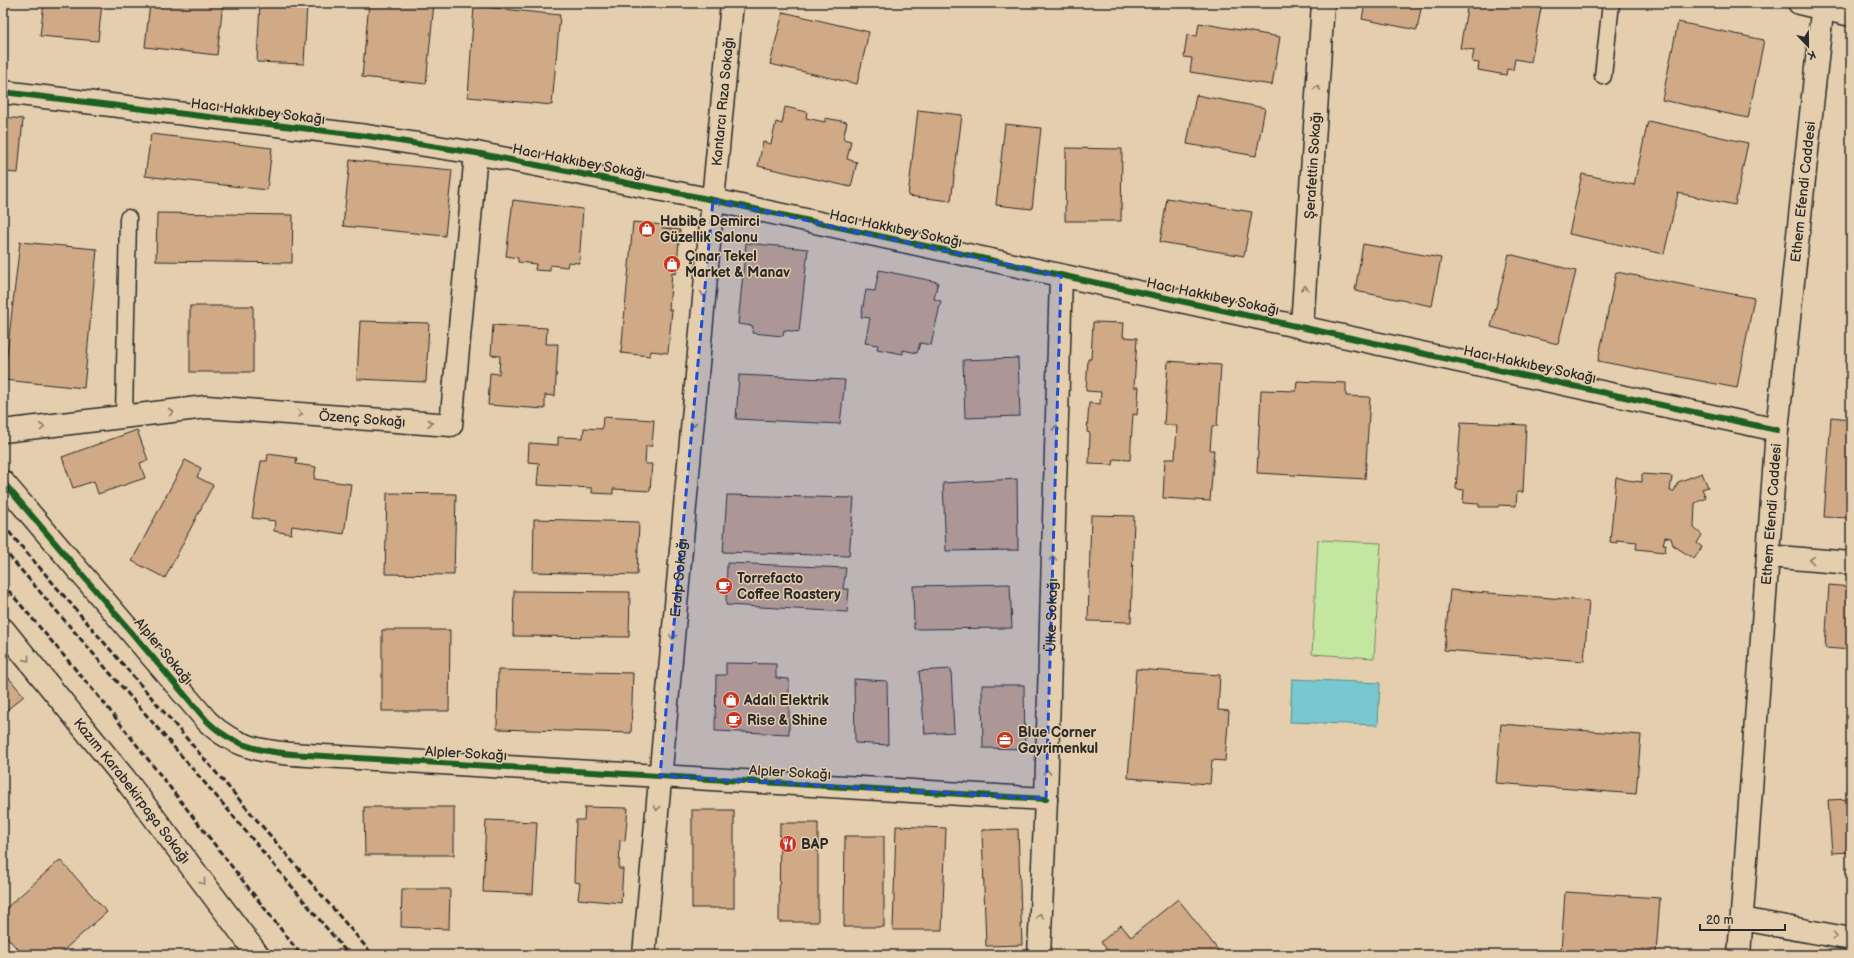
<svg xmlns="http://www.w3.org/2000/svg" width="1854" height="958" viewBox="0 0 1854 958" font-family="'Balsamiq Sans',sans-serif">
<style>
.green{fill:#c3e6a0;stroke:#786}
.water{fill:#77c9cf;stroke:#598a8d}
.building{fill:#d0a986;stroke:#2b2b2b}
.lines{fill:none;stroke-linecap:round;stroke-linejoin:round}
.service-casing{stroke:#2b2b2b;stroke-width:19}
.minor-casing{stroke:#2b2b2b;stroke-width:25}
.tertiary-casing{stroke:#2b2b2b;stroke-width:25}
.secondary-casing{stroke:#2b2b2b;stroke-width:25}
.service{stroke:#e4cead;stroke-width:16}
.minor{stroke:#e4cead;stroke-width:22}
.tertiary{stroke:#e4cead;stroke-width:22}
.secondary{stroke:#e4cead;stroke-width:22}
.rail{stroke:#2b2b2b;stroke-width:3;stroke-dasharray:6 3;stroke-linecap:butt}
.cycleway-casing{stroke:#e4cead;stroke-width:8}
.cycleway{stroke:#1b5e20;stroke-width:6}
.oneway{stroke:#887c6c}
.marked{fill:#1d4ed8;fill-opacity:0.2;stroke:#1d4ed8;stroke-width:3;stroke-dasharray:8 5;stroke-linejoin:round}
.labels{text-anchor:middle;stroke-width:3;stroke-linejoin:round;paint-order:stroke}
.street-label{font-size:14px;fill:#2b2b2b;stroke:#e4cead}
.poi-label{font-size:14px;font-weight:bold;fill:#2b2b2b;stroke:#e4cead;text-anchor:start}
</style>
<rect width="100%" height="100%" fill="#e4cead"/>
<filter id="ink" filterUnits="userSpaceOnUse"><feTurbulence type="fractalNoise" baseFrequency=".025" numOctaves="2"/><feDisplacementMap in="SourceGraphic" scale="8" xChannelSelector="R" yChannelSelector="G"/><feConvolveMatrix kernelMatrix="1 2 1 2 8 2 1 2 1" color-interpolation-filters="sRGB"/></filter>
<g filter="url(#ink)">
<polygon class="green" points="1318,540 1381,543 1374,658 1312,654"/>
<polygon class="water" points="1292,679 1380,683 1378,725 1290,722"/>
<g class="building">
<polygon points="44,3 102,3 98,41 40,36"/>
<polygon points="150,3 223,3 217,55 145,47"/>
<polygon points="260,3 307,3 304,64 257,62"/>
<polygon points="369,3 434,3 426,84 362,77"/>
<polygon points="1365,3 1422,3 1417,30 1362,19"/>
<polygon points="1468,3 1542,3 1531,62 1515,59 1513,70 1507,69 1506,75 1478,70 1479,63 1472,62 1474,50 1460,48"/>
<polygon points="474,6 560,15 552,105 468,97"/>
<polygon points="783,12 869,32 857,84 770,64"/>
<polygon points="1678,22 1764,40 1748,118 1662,100"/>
<polygon points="1199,23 1280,37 1272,85 1190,72 1192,58 1184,57 1187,35 1197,36"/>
<polygon points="1196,95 1265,108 1256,156 1187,144"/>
<polygon points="785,107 807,112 806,118 825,122 825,118 847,122 843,139 851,141 847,159 857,162 851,187 758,166 763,142 771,144 776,122 782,124"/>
<polygon points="918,110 962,115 951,201 908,196"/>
<polygon points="3,117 23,119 18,173 3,172"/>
<polygon points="1648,121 1748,143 1735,205 1678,193 1664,254 1569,234 1582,174 1634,185"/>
<polygon points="1005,124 1041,128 1032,209 996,205"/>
<polygon points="151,134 272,148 267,190 145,176"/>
<polygon points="1066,148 1122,149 1121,221 1065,221"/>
<polygon points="350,160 452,170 445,236 343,226"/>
<polygon points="1167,198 1252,212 1244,256 1160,242"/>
<polygon points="513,200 583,209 579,263 568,262 567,267 550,265 550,271 535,270 536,264 518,262 518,258 506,256"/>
<polygon points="157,213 293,215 292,263 156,261"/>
<polygon points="633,222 663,225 662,228 680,230 676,274 672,273 669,310 672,310 668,353 651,351 650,356 621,353"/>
<polygon points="20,242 97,249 84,388 4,380"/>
<polygon points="746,243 808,249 799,332 784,330 783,336 752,333 753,326 738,324"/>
<polygon points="1363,244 1441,258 1432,306 1355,291"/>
<polygon points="1509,254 1576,271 1558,344 1491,327"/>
<polygon points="879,270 938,282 934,299 941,301 931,345 920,343 917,353 903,350 903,354 877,349 878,345 865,343 870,318 861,317 866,290 875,291"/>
<polygon points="1616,272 1754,298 1737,388 1598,361"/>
<rect x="190" y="306" width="63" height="66"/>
<polygon points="360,321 429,323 426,382 357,379"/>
<polygon points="1093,322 1124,323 1123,337 1137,338 1134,387 1139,387 1137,415 1133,414 1130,460 1114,459 1113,465 1089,464 1090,433 1087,432 1089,403 1100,404 1101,392 1086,391 1088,359 1091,359"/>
<polygon points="493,325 547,328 546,344 558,344 555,396 545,395 545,409 488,405 490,373 499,374 500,356 491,355"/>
<polygon points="1018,358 1020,416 965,418 963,360"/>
<polygon points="1168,361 1221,365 1217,426 1212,426 1210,450 1214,450 1210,501 1163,498 1165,459 1175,459 1177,426 1164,425"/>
<polygon points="739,375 845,380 840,424 736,419"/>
<polygon points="1297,381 1346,383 1346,396 1370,397 1365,479 1257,473 1261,390 1296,391"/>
<polygon points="603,417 654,420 652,446 646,446 645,464 652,464 650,491 613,489 613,494 592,493 592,488 537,485 539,463 528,462 529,443 558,445 558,437 583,438 584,428 602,429"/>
<polygon points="1831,417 1851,419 1851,518 1824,517"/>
<polygon points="1461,422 1526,425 1523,492 1517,492 1516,506 1499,505 1498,507 1479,507 1479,504 1463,503 1464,490 1456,489"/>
<polygon points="137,430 148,460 140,463 145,478 98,494 94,481 73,488 62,457"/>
<polygon points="268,454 297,458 296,464 316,467 314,479 351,484 344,534 292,526 291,534 274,531 275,521 252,518 261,461 267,461"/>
<polygon points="185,460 201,468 197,477 213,485 165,578 132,561"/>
<polygon points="1702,473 1708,487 1702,489 1706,498 1695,503 1694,528 1702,535 1697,543 1702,547 1694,559 1673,545 1671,538 1665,537 1663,544 1666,544 1665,552 1636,549 1637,542 1617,540 1617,543 1610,542 1616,477 1627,480 1642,482 1642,474 1672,476 1670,491 1674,491 1678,482"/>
<polygon points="1017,479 1018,550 946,551 943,483"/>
<polygon points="387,493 456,494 454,575 385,574"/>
<polygon points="727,495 854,498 849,556 723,552"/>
<polygon points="1091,515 1134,516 1131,622 1088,621"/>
<polygon points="534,519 639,522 637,575 533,572"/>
<polygon points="727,563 846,568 843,589 849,589 847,612 726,605"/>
<polygon points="1010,584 1012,628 914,629 913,586"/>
<polygon points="1829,585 1851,587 1851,650 1825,648"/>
<polygon points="1450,590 1589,601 1584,661 1444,650"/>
<polygon points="514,591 630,592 629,637 513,636"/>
<polygon points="382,630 450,630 449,711 382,711"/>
<polygon points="726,663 776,664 776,678 789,679 789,734 715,731 716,675 726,675"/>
<polygon points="951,669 954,732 925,734 919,671"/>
<polygon points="1136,669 1220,675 1218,710 1229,711 1225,761 1212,760 1210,784 1128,778"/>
<polygon points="498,670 633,673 631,733 497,729"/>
<polygon points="3,671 24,696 3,713"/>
<polygon points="854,679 887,681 888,745 855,743"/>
<polygon points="982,685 1024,685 1025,749 983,748"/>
<polygon points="1501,724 1641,735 1636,794 1496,783"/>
<polygon points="1851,799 1851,852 1832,853 1828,800"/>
<polygon points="364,807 454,807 454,855 365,855"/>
<polygon points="585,807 628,808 625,841 620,840 619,869 623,869 621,903 578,899 580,883 574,882 576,820 584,820"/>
<rect x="692" y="810" width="42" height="98"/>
<polygon points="486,820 537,822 533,894 483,892"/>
<polygon points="780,823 818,823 818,922 779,922"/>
<polygon points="896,826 946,828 942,930 893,930"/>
<polygon points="1018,829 1022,945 986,946 982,830"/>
<polygon points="845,836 884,836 884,927 844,927"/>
<polygon points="60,860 107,912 58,955 23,955 3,933 3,911"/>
<polygon points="402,889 450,889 449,929 401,927"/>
<polygon points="1565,892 1660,898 1656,954 1670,955 1546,955 1546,951 1561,952"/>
<polygon points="1178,899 1222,955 1111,955 1101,942 1121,925 1131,937"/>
</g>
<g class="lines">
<g class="service-casing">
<g id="service">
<polyline points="1603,76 1611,3"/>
<polyline points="124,417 128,218"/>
</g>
</g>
<g class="minor-casing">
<g id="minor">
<polyline points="3,92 367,136 476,153 713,200 1777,430"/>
<path id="s1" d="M1302,327L1323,3"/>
<path id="s2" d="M3,431L206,407L451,425L476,153"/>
<path d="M3,482L207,721C235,749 269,753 307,755L1046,799"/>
<polyline points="1768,556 1851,563"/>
<path id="s3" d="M3,629L125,779L258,955"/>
<polyline points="1742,919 1851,939"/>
<path id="s4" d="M644,955L713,200L732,3"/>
<path id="s5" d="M1039,955L1046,799L1061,276"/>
</g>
</g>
<g class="tertiary-casing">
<polyline id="tertiary" points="1799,3 1851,15"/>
</g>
<g class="secondary-casing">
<g id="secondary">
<path id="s6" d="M1739,955L1777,430L1823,3"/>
</g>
</g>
<use href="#service" class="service"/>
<use href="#minor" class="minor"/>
<use href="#tertiary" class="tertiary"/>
<use href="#secondary" class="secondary"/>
<g class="rail">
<polyline points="3,525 373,955"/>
<polyline points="3,549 223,804 349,955"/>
<polyline points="3,584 104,703 301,955"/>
</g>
<g class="cycleway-casing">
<g id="cycleway">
<polyline points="3,92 367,136 476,153 713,200 1777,430"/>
<path d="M3,482L207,721C235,749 269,753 307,755L1046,799"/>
</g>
</g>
<use href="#cycleway" class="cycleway"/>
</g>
<defs><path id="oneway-chevron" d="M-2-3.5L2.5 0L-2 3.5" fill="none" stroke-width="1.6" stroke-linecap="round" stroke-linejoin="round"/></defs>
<g class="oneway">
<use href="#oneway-chevron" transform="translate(1317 88) rotate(-86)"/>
<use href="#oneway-chevron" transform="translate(1305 288) rotate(-86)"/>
<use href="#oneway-chevron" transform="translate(704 294) rotate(95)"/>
<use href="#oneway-chevron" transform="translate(171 412) rotate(-7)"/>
<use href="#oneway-chevron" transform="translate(300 414) rotate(4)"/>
<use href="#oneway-chevron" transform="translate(430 423) rotate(4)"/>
<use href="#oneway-chevron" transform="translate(693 424) rotate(95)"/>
<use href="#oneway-chevron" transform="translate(42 427) rotate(-7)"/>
<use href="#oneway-chevron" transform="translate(1056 428) rotate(-88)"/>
<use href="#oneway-chevron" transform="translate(1053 558) rotate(-88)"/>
<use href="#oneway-chevron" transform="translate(1812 560) rotate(-175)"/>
<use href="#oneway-chevron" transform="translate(673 637) rotate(95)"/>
<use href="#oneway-chevron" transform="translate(27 659) rotate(51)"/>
<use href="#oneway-chevron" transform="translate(1047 772) rotate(-89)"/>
<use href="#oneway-chevron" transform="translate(657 808) rotate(95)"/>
<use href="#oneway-chevron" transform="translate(203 882) rotate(53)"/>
<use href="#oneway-chevron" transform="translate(1040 916) rotate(-87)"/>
<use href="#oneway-chevron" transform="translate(1835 936) rotate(11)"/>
</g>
</g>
<path class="marked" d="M713,200L1061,276L1046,799L660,776Z"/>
<defs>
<g id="shop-disc" transform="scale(0.9)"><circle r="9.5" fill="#c8321e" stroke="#e4cead"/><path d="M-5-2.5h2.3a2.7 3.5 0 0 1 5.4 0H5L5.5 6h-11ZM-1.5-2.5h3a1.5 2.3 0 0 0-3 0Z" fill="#fff"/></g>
<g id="cafe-disc" transform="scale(0.9)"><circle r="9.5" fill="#c8321e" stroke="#e4cead"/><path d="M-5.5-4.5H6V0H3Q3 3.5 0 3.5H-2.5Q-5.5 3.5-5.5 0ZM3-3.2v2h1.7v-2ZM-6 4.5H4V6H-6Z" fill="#fff"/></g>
<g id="office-disc" transform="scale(0.9)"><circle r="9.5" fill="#c8321e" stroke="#e4cead"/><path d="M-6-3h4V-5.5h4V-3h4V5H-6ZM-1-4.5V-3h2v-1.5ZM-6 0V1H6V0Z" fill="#fff"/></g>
<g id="restaurant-disc" transform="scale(0.9)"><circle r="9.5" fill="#c8321e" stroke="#e4cead"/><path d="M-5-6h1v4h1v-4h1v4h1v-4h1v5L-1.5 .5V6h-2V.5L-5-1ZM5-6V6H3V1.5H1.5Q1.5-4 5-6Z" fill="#fff"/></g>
</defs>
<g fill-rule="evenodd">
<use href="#shop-disc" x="647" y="229"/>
<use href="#shop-disc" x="672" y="264"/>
<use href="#cafe-disc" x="724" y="586"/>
<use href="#shop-disc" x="731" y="700"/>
<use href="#cafe-disc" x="734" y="720"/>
<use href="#office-disc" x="1005" y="740"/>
<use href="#restaurant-disc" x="788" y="844"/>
</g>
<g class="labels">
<g class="street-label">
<text dy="5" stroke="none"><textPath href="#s4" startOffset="857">Kantarcı Rıza Sokağı</textPath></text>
<text transform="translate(258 111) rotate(7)" y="5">Hacı Hakkıbey Sokağı</text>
<text transform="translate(579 161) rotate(11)" y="5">Hacı Hakkıbey Sokağı</text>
<text dy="5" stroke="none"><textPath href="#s1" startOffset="162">Şerafettin Sokağı</textPath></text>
<text dy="5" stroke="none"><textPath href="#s6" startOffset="766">Ethem Efendi Caddesi</textPath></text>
<text transform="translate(896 228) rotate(12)" y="5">Hacı Hakkıbey Sokağı</text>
<text transform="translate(1213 296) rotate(12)" y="5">Hacı Hakkıbey Sokağı</text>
<text transform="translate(1530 364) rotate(12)" y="5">Hacı Hakkıbey Sokağı</text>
<text dy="5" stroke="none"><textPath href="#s2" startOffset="361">Özenç Sokağı</textPath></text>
<text dy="5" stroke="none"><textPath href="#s6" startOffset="442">Ethem Efendi Caddesi</textPath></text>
<text dy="5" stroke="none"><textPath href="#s4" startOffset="379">Eralp Sokağı</textPath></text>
<text dy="5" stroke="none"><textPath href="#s5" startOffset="340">Ülke Sokağı</textPath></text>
<text transform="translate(164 651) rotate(50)" y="5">Alpler Sokağı</text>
<text transform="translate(466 753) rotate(3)" y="5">Alpler Sokağı</text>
<text transform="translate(790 772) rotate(3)" y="5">Alpler Sokağı</text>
<text dy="5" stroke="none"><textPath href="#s3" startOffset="207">Kazım Karabekirpaşa Sokağı</textPath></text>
</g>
<g class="poi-label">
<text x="660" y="226">Habibe Demirci<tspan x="660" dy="16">Güzellik Salonu</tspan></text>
<text x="685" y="261">Çınar Tekel<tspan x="685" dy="16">Market &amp; Manav</tspan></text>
<text x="737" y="583">Torrefacto<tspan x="737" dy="16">Coffee Roastery</tspan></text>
<text x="744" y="705">Adalı Elektrik</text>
<text x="747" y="725">Rise &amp; Shine</text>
<text x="1018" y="737">Blue Corner<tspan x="1018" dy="16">Gayrimenkul</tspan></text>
<text x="801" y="849">BAP</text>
</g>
</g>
<rect width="1854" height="958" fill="none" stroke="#e4cead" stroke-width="16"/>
<rect x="8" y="8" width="1838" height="942" fill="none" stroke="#2b2b2b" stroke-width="1.5" filter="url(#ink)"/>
<g transform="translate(1808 46) rotate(158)" stroke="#e4cead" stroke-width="3" paint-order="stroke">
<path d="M0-3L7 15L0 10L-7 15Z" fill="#2b2b2b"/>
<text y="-6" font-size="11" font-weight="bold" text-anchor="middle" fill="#2b2b2b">K</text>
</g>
<path d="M1700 924v6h85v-6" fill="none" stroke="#2b2b2b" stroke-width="2"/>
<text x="1706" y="924" font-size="12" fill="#2b2b2b" stroke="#e4cead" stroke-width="3" paint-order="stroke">20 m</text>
</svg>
